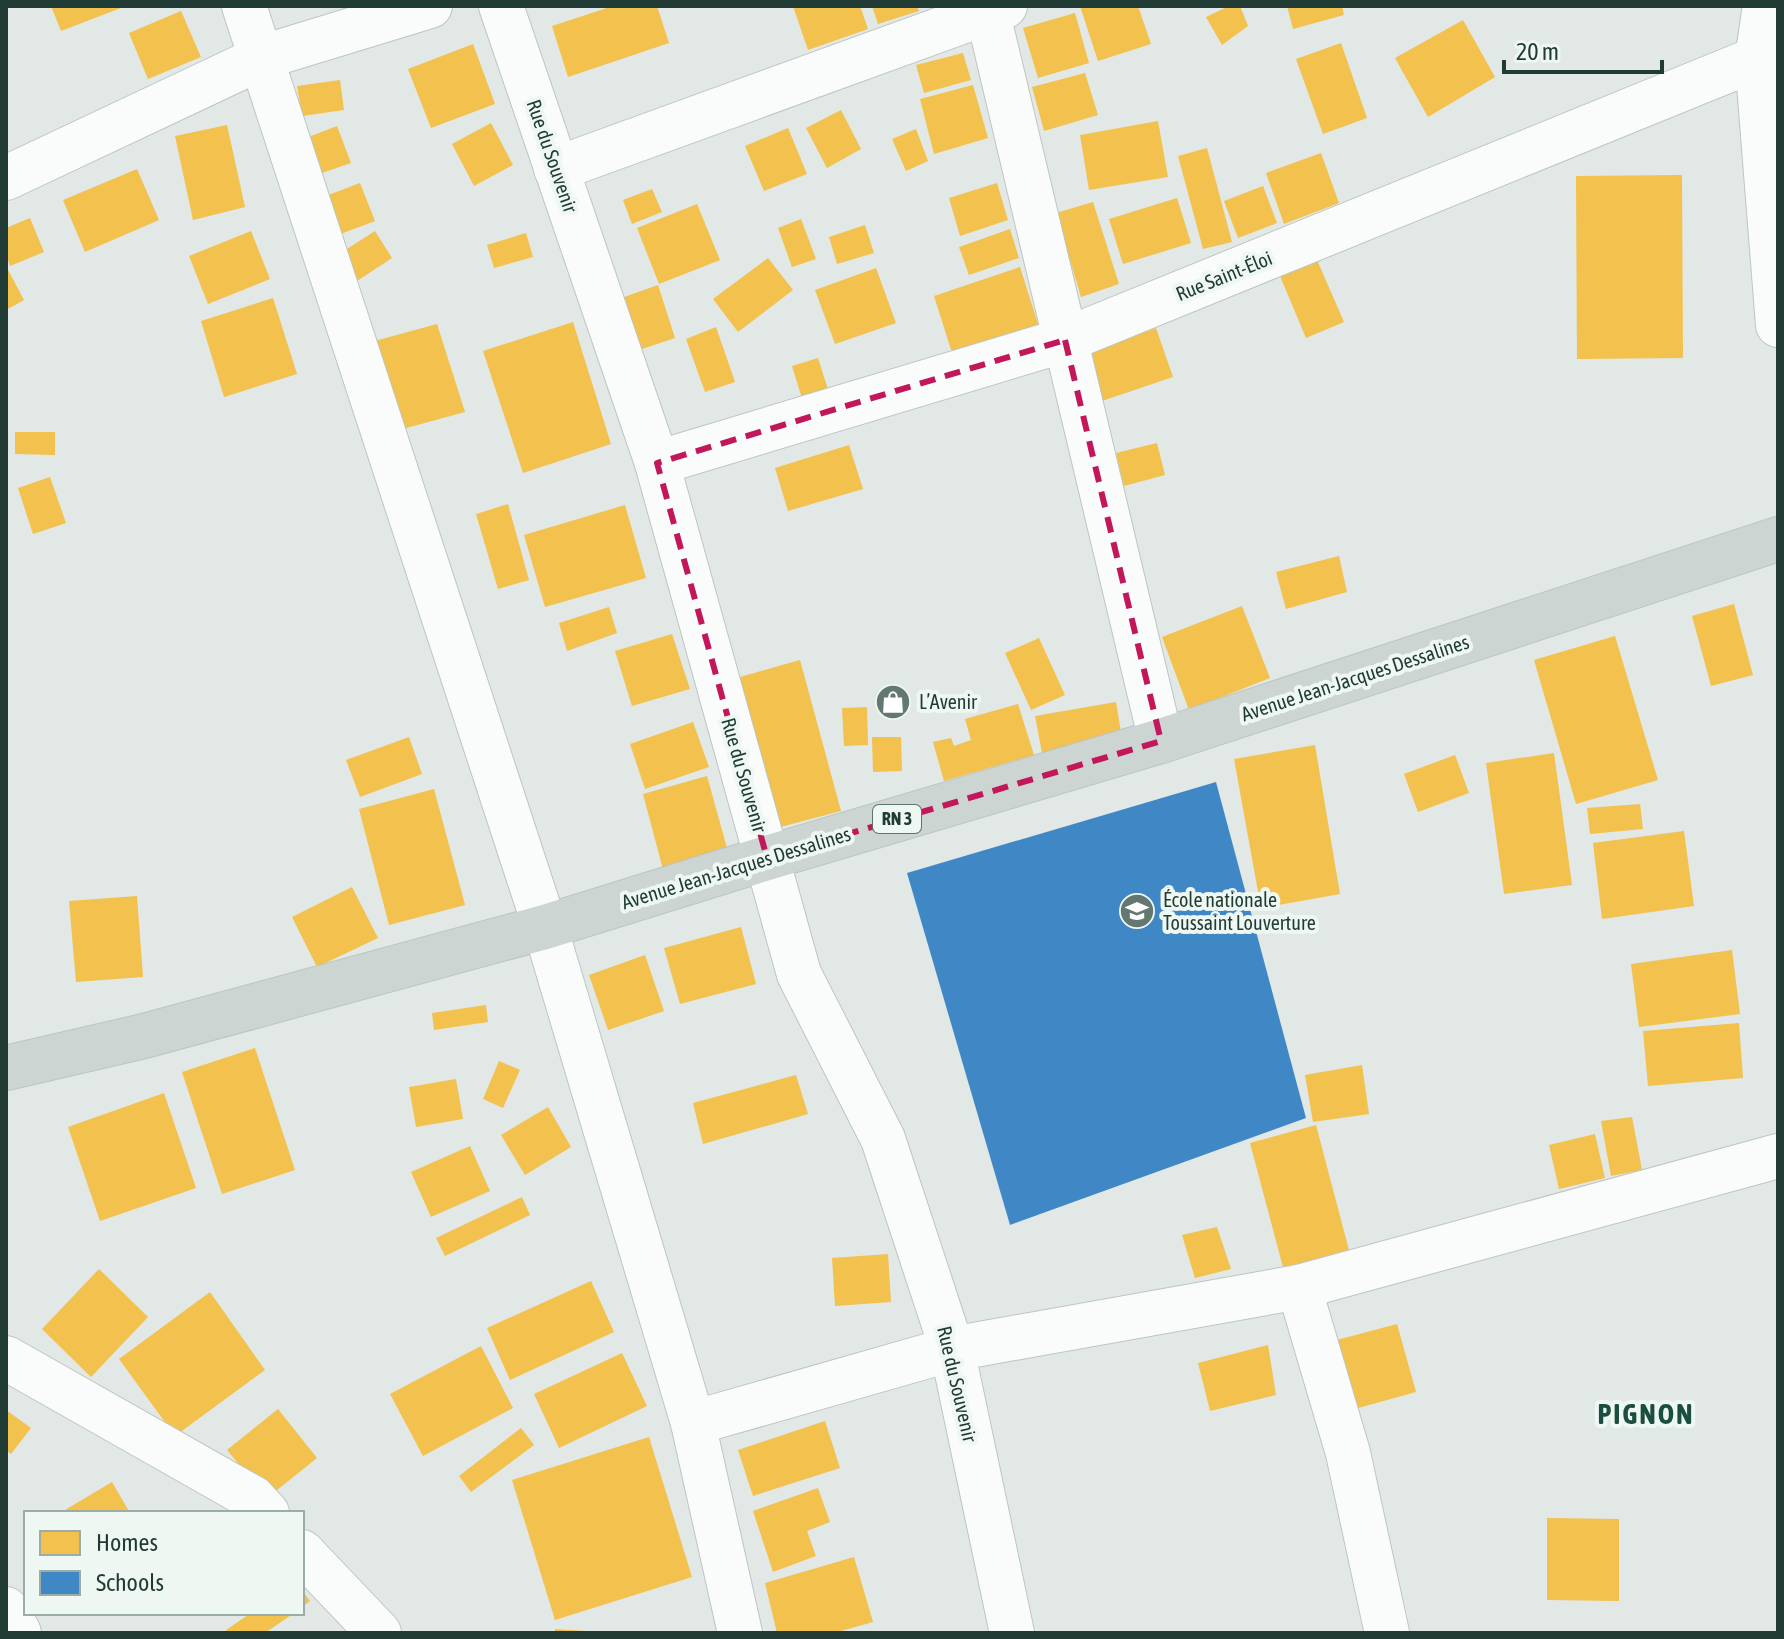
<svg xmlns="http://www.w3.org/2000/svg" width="1784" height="1639" viewBox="0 0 1784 1639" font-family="'Asap Condensed',sans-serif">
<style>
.homes{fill:#f2c14e}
.schools{fill:#3f88c5}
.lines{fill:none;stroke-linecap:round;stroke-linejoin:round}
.minor-casing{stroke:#bec5c2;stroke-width:46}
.primary-casing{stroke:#bbc5c1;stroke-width:46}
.minor{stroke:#fafcfb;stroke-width:44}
.primary{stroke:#ccd5d2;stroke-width:44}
.marked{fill:none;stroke:#c2185b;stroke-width:6;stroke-dasharray:16 10;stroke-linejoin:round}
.labels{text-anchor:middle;stroke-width:8;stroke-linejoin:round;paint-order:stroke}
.shield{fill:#eff7f3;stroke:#5d736d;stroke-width:2}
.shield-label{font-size:18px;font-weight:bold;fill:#1f3b33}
.street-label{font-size:20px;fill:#1f3b33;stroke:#eff7f3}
.poi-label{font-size:20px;fill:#1f3b33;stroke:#eff7f3;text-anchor:start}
.district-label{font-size:28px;font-weight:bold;letter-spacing:2px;fill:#1b4e40;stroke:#eff7f3}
</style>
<rect width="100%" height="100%" fill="#e1e8e5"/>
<g class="homes">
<polygon points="51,6 126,6 61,31"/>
<polygon points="613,6 657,6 669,43 568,77 552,26"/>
<polygon points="793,6 860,6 868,29 808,50"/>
<polygon points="872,6 917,6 919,11 878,24"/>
<polygon points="1080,6 1138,6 1151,44 1098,61"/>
<polygon points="1229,6 1240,6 1248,26 1222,45 1206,17"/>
<polygon points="1287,6 1342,6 1344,15 1293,29"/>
<polygon points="181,11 201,57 148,79 129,33"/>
<polygon points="1075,13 1089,63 1038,78 1023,28"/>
<polygon points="1463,20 1495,77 1428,117 1395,58"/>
<polygon points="1341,43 1367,118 1323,134 1296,59"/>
<polygon points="473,44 495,104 431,128 408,69"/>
<polygon points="963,53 971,80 924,93 916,65"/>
<polygon points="1085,73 1098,115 1044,131 1032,87"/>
<polygon points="340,80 344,110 302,116 297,86"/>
<polygon points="973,85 988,138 934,154 920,99"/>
<polygon points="841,110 861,149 827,168 806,128"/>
<polygon points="1158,121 1168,177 1089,190 1080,135"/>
<polygon points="491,123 513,165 474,186 452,144"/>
<polygon points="227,125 245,207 193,220 175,136"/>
<polygon points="337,126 351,163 319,174 306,138"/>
<polygon points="788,128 807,174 764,191 745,146"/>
<polygon points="916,129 928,161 906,171 892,139"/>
<polygon points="1207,148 1232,242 1203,249 1178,156"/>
<polygon points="1321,153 1339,203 1284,224 1266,173"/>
<polygon points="137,169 159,220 85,252 63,200"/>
<polygon points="1682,175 1683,358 1577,359 1576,176"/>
<polygon points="360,183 375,221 338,235 323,197"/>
<polygon points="997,183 1008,220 960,236 949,198"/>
<polygon points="1263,186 1277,223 1238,238 1224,201"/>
<polygon points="652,189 662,212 632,224 623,200"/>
<polygon points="1177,198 1191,243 1123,264 1109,219"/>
<polygon points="1093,202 1119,284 1081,297 1056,213"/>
<polygon points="697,204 720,260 659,284 637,228"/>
<polygon points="30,218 44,252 10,266 6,254 6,228"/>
<polygon points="801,219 816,259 792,267 778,228"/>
<polygon points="865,225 874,253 837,264 829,237"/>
<polygon points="1010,229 1019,258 969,275 959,247"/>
<polygon points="251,231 270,279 208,304 189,256"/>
<polygon points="375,231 392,258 354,283 336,256"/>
<polygon points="526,233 533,257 494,268 487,245"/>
<polygon points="768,258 793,290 738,332 713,299"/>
<polygon points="1317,260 1344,322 1306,338 1280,276"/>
<polygon points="6,266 24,300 6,310"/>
<polygon points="1020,267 1039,327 953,356 934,296"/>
<polygon points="876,268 896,323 835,344 815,290"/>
<polygon points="658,285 675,338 627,354 610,302"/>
<polygon points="273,298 297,374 224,397 201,321"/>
<polygon points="573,322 611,444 523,473 483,351"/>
<polygon points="437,324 465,412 388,433 360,345"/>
<polygon points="716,327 735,382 705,392 686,339"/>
<polygon points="1156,328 1173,377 1093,404 1076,357"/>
<polygon points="818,358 831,399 805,408 792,366"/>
<polygon points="15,432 55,432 55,455 15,454"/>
<polygon points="1157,443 1165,475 1124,486 1116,453"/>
<polygon points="849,445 863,489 788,511 775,468"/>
<polygon points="50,477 66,523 33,534 18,488"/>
<polygon points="508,504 529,580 498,589 476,514"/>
<polygon points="625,505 646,578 545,607 524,535"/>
<polygon points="1339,556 1347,592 1286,609 1276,572"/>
<polygon points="1734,604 1753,675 1711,686 1692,616"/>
<polygon points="1242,606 1270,678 1189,710 1162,637"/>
<polygon points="609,607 617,633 567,651 559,623"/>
<polygon points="672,634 690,689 632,706 615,651"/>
<polygon points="1615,636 1658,780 1576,804 1534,660"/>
<polygon points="1039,638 1065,695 1031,710 1005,653"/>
<polygon points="800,660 841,811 773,829 733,679"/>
<polygon points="1116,702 1122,738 1042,753 1035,716"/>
<polygon points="1018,704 1034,755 944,781 933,742 951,738 954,746 971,740 965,719"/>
<polygon points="867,707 868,745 844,746 842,708"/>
<polygon points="693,722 709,767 645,789 630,744"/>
<polygon points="409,737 422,774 360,797 346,760"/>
<polygon points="872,737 901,737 902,771 873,772"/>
<polygon points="1315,745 1340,894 1261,908 1234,759"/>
<polygon points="1554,753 1572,885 1504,894 1486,763"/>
<polygon points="1455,755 1469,793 1418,812 1404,774"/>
<polygon points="707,776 730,859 665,877 643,794"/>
<polygon points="434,789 465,905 389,925 359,809"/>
<polygon points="1640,804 1643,829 1590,834 1587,808"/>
<polygon points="1684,831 1694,906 1602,919 1593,843"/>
<polygon points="352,887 378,938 317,967 292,917"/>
<polygon points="137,896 143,977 76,982 69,901"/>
<polygon points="741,927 756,984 680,1004 664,948"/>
<polygon points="1732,950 1740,1014 1639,1027 1631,964"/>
<polygon points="645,955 664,1011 608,1030 589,975"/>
<polygon points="486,1005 488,1022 434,1030 432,1013"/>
<polygon points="1739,1023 1743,1078 1648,1086 1643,1031"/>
<polygon points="255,1048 295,1170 222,1194 182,1072"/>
<polygon points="499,1061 520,1070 503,1108 483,1099"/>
<polygon points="1362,1065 1369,1114 1313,1122 1305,1075"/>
<polygon points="796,1075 808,1114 703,1144 693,1103"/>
<polygon points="456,1079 463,1119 416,1127 409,1087"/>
<polygon points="164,1093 196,1188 100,1221 68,1127"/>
<polygon points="548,1107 571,1147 525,1175 501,1135"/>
<polygon points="1632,1117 1642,1170 1611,1176 1601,1121"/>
<polygon points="1316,1125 1350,1254 1284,1271 1250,1143"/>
<polygon points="1595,1134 1605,1178 1559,1189 1549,1145"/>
<polygon points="470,1146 490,1191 431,1217 411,1172"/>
<polygon points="522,1197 530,1215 445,1256 436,1238"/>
<polygon points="1217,1227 1231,1269 1195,1278 1182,1235"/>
<polygon points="888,1254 891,1302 835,1306 832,1258"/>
<polygon points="99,1269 148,1317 91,1377 42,1329"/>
<polygon points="591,1281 614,1332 510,1380 487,1328"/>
<polygon points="210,1292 265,1370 175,1436 119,1359"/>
<polygon points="1397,1324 1416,1392 1351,1410 1333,1341"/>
<polygon points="1268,1345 1276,1395 1210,1411 1198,1363"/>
<polygon points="481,1346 513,1408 423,1456 390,1394"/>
<polygon points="622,1353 647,1406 559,1448 534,1394"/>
<polygon points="278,1409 317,1458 267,1498 227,1450"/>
<polygon points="6,1410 31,1428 11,1454 6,1450"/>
<polygon points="825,1421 840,1468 753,1496 738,1450"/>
<polygon points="521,1428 534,1445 471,1492 459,1476"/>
<polygon points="649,1437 692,1577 555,1620 512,1480"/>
<polygon points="112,1482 130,1513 60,1513"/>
<polygon points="818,1488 830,1522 807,1531 816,1556 773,1572 753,1511"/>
<polygon points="1547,1518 1619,1519 1619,1601 1547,1600"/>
<polygon points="854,1557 873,1622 834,1633 777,1633 765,1583"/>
<polygon points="302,1590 310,1601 302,1607"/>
<polygon points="251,1613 294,1613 265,1633 228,1633 226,1630"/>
<polygon points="555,1629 586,1631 586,1633 555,1633"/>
</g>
<polygon class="schools" points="1216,782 1306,1118 1010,1225 907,873"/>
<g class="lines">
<g class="minor-casing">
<g id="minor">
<polyline points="244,6 545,927 693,1423 740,1633"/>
<polyline points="501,6 657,463 799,974 883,1139 952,1349 1012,1633"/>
<polyline points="986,6 1161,741"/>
<polyline points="1765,6 1757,59 1778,325"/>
<polyline points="556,169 1005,6"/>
<polyline points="6,178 263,57 430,6"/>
<polyline points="657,463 1065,340 1778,50"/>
<polyline points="1299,1287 1348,1453 1387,1633"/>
<polyline points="6,1358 253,1498 267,1513"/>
<polyline points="693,1423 952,1349 1299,1287 1778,1156"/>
<polyline points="302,1552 379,1633"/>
<polyline points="6,1609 19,1633"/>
</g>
</g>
<g class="primary-casing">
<polyline id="primary" points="6,1068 144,1036 545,927 767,858 1161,741 1778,539"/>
</g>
<use href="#minor" class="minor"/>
<use href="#primary" class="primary"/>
</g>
<path class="marked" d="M1065,340L1161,741L767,858L657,463Z"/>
<defs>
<g id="shop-disc" transform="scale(1.8)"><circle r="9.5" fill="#637871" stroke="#eff7f3"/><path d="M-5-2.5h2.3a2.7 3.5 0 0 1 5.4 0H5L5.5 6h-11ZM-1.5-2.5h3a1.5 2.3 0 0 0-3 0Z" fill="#fff"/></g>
<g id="school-disc" transform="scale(1.8)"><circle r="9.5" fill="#637871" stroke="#eff7f3"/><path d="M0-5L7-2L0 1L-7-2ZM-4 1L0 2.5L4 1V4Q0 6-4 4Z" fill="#fff"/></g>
</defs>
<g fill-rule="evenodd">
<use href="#shop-disc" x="893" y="702"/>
<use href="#school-disc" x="1137" y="911"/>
</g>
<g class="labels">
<rect class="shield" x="873" y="805" width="48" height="28" rx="6"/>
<g class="shield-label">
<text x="897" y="825">RN 3</text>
</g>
<g class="street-label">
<text transform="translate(552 156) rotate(71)" y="7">Rue du Souvenir</text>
<text transform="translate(1224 276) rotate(-22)" y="7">Rue Saint-Éloi</text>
<text transform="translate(1355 678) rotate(-18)" y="7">Avenue Jean-Jacques Dessalines</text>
<text transform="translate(744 775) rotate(74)" y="7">Rue du Souvenir</text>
<text transform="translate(736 868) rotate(-17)" y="7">Avenue Jean-Jacques Dessalines</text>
<text transform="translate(957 1384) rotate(77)" y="7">Rue du Souvenir</text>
</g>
<g class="poi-label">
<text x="919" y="709">L’Avenir</text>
<text x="1163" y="907">École nationale<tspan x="1163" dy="23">Toussaint Louverture</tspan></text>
</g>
<g class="district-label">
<text x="1646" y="1424">PIGNON</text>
</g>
</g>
<rect width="1784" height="1639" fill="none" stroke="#1f3b33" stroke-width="16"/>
<rect x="24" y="1511" width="280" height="104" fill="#eff7f3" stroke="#9caca6" stroke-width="2"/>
<rect x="40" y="1531" width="40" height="24" fill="#f2c14e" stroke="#9caca6" stroke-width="2"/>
<text x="96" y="1551" font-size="24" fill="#1f3b33">Homes</text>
<rect x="40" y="1571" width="40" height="24" fill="#3f88c5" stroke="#9caca6" stroke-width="2"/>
<text x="96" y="1591" font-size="24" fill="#1f3b33">Schools</text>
<path d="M1504 60v12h158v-12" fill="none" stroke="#1f3b33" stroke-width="4"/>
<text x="1516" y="60" font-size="24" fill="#1f3b33" stroke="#eff7f3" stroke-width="6" paint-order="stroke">20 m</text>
</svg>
